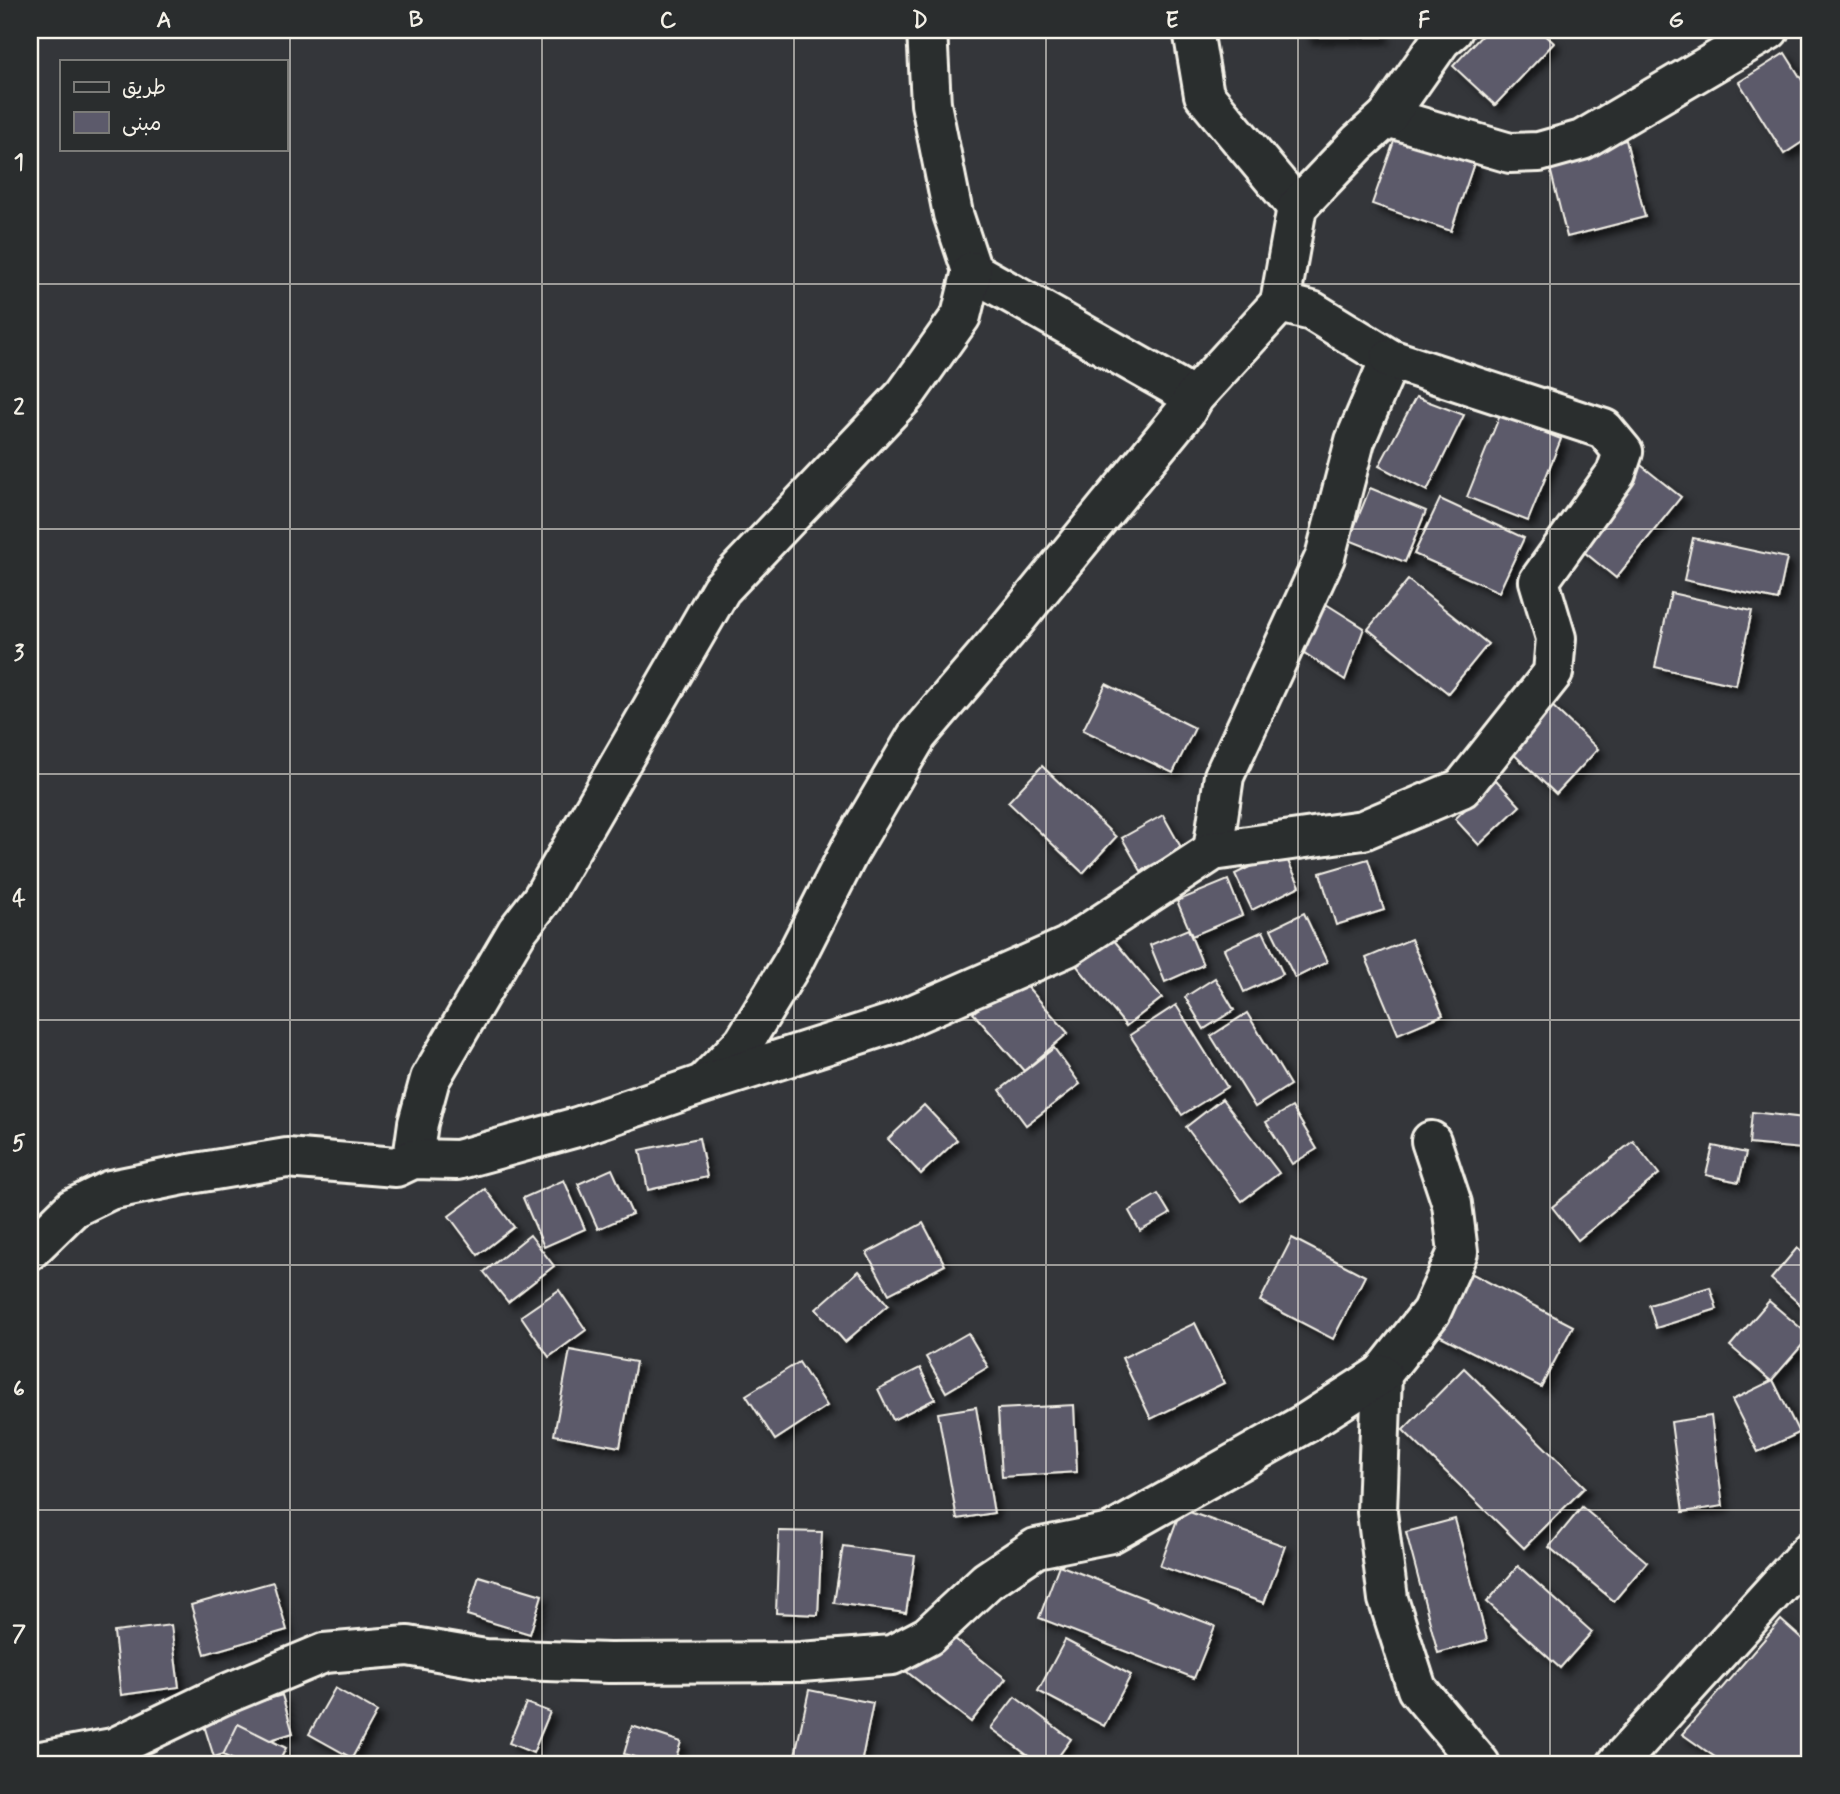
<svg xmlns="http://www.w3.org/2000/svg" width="1840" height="1794" viewBox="0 0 1840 1794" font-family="Mynerve,'Playpen Sans Arabic',sans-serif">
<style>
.building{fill:#5c5a6b;stroke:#f4f1e8;stroke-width:2;filter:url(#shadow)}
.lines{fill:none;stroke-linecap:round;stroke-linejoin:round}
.minor-casing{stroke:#f4f1e8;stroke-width:44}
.minor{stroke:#2a2d2e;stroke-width:38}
.grid{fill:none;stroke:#f4f1e8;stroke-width:2;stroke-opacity:0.55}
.neatline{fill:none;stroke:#f4f1e8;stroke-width:2.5}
.grid-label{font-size:23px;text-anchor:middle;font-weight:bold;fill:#f4f1e8}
</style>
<defs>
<filter id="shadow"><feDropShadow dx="6" dy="6" stdDeviation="3.5" flood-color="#0009"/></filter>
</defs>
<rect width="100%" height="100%" fill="#34363a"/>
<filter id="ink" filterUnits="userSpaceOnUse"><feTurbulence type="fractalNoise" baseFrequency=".0143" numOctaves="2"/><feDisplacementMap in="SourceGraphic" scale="14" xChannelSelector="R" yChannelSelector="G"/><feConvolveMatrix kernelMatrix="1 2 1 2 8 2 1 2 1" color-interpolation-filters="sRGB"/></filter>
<g filter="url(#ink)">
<g class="building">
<rect x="1305" y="30" width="77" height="7"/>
<polygon points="1487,30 1540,30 1554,43 1495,105 1453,66"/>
<polygon points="1785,53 1810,93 1810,137 1784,154 1739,82"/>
<polygon points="1397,133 1475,160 1451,231 1372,204"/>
<polygon points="1626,140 1645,217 1567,237 1548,160"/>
<polygon points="1416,397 1464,415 1427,491 1379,466"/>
<polygon points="1500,415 1561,439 1528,521 1467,497"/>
<polygon points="1637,462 1681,497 1616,578 1572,542"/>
<polygon points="1370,488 1426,511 1405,562 1349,540"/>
<polygon points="1440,499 1524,538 1499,592 1414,554"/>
<polygon points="1693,538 1787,558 1778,600 1684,580"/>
<polygon points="1408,580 1488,644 1448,693 1368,629"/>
<polygon points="1671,593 1752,611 1736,685 1655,667"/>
<polygon points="1318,599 1364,628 1345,680 1300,650"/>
<polygon points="1106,684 1195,728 1173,773 1083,730"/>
<polygon points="1547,701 1598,749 1556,794 1505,746"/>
<polygon points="1042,766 1116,837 1083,873 1008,802"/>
<polygon points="1496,780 1520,806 1479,845 1455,819"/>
<polygon points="1163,815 1182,849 1141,871 1122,838"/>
<polygon points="1283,851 1300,886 1252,910 1235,874"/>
<polygon points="1368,859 1384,910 1336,925 1320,873"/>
<polygon points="1228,880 1242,915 1192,936 1177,901"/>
<polygon points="1304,913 1327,962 1295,978 1271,929"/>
<polygon points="1188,929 1203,965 1165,982 1150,945"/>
<polygon points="1263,931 1283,974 1244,992 1224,949"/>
<polygon points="1108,933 1162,998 1126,1026 1072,960"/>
<polygon points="1411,939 1443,1015 1398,1034 1366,958"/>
<polygon points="1017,975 1068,1033 1024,1071 973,1013"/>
<polygon points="1215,978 1234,1010 1204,1029 1185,997"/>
<polygon points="1176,1005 1227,1087 1182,1115 1130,1035"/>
<polygon points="1247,1013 1290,1085 1255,1107 1211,1036"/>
<polygon points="1054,1048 1080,1084 1026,1125 1000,1090"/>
<polygon points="1222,1099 1279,1173 1242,1201 1186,1127"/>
<polygon points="924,1105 957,1140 921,1174 888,1139"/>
<polygon points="1292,1107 1317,1149 1292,1164 1266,1122"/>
<polygon points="1752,1112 1804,1118 1802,1149 1749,1144"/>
<polygon points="699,1138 707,1177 648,1190 640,1150"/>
<polygon points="1633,1141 1659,1174 1578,1240 1552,1207"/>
<polygon points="1713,1146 1746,1153 1739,1182 1706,1175"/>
<polygon points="612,1169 632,1214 598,1229 578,1184"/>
<polygon points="564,1180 585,1229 544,1247 523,1198"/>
<polygon points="485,1189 514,1227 478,1255 449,1216"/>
<polygon points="1158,1194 1170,1214 1140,1231 1129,1211"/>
<polygon points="923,1223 945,1265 889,1294 867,1253"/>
<polygon points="530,1235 554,1266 508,1302 484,1272"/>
<polygon points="1292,1238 1365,1276 1333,1339 1260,1301"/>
<polygon points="1797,1248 1810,1259 1810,1313 1771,1279"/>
<polygon points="1465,1270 1573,1326 1541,1387 1433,1332"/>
<polygon points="859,1271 888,1305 845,1342 816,1309"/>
<polygon points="1710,1287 1717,1309 1656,1328 1649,1305"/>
<polygon points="559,1290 586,1330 549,1357 521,1316"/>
<polygon points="1769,1301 1810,1336 1771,1381 1730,1346"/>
<polygon points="1195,1323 1224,1383 1151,1419 1122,1358"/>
<polygon points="968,1333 988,1367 946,1392 926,1357"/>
<polygon points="570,1350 636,1362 620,1447 554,1435"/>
<polygon points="799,1362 827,1406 775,1440 746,1395"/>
<polygon points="920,1368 935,1399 893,1420 878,1389"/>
<polygon points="1464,1368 1585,1487 1524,1548 1403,1430"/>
<polygon points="1773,1380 1799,1433 1758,1452 1732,1400"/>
<polygon points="1810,1384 1810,1409 1803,1389"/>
<polygon points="1074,1405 1077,1472 1002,1477 998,1409"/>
<polygon points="976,1407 994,1513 957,1519 938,1413"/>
<polygon points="1711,1416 1723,1506 1683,1512 1671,1422"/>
<polygon points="1582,1507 1647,1562 1614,1601 1549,1547"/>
<polygon points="1181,1509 1285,1546 1264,1603 1160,1566"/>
<polygon points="1455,1519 1487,1640 1438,1653 1406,1532"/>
<polygon points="779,1531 822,1532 818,1615 776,1613"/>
<polygon points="843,1546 915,1556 906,1613 834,1603"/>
<polygon points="1059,1565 1215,1626 1194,1678 1039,1618"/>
<polygon points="1518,1566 1592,1632 1560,1668 1487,1602"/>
<polygon points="479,1576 542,1595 530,1634 467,1615"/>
<polygon points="273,1582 287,1630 205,1654 191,1605"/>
<polygon points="1781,1620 1810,1646 1810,1764 1725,1764 1682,1734"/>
<polygon points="171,1625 179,1687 121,1695 114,1632"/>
<polygon points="941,1628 1006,1679 971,1722 907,1672"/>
<polygon points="1065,1640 1131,1675 1104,1726 1038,1691"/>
<polygon points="335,1688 377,1712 352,1758 309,1734"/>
<polygon points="809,1690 873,1703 861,1764 793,1764"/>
<polygon points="282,1695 293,1733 214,1757 202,1719"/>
<polygon points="1015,1697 1071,1739 1053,1764 1039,1764 991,1728"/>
<polygon points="526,1703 550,1712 533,1753 509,1743"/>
<polygon points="238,1724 286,1748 278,1764 242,1764 223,1755"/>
<polygon points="632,1726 681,1742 674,1764 659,1764 624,1754"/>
</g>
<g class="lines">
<g class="minor-casing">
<g id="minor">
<polyline points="927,30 931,104 953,214 972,271 1194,397"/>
<polyline points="1193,30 1204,95 1297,207"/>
<polyline points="1387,117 1510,153 1539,152 1582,140 1769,30"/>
<polyline points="1280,303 1297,207 1358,143 1387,117 1441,40 1453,30"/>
<polyline points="707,1080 744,1042 793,962 850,850 917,736 1005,633 1186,411 1194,397 1280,303 1312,311 1390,359 1355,441 1325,557 1224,776 1213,851"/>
<polyline points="1431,1141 1452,1204 1458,1252 1431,1312 1382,1374 1377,1512 1388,1599 1417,1689 1480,1764"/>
<polyline points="413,1159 418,1123 430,1079 517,931 542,899 721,589 905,395 961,316 972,271"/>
<polyline points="30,1250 73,1208 110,1190 184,1175 287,1158 396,1167 413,1159 457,1160 577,1127 703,1084 894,1023 1067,947 1213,851 1363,830 1462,788 1553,673 1556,638 1539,581 1616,473 1623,452 1604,429 1390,359"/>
<polyline points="30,1763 113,1748 221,1696 324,1653 408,1646 485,1659 609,1663 801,1662 892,1655 928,1636 987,1581 1036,1548 1111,1533 1306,1423 1382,1374"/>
<polyline points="1617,1764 1810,1551"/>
</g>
</g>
<use href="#minor" class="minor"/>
</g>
</g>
<path class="grid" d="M290,30V1764M542,30V1764M794,30V1764M1046,30V1764M1298,30V1764M1550,30V1764M30,284H1810M30,529H1810M30,774H1810M30,1020H1810M30,1265H1810M30,1510H1810"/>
<rect width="1840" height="1794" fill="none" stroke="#2a2d2e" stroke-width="77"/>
<rect x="60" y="60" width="228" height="91" fill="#2a2d2e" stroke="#7b7b78" stroke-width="2"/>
<rect x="74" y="82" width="35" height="10" fill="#2a2d2e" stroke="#7b7b78" stroke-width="2"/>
<text x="122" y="94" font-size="21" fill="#f4f1e8">طريق</text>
<rect x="74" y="112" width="35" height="21" fill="#5c5a6b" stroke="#7b7b78" stroke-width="2"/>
<text x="122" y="130" font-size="21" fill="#f4f1e8">مبنى</text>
<rect x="38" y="38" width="1763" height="1718" class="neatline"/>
<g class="grid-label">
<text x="164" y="27">A</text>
<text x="416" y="27">B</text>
<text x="668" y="27">C</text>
<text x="920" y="27">D</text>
<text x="1172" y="27">E</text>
<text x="1424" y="27">F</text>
<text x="1676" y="27">G</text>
<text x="19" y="169">1</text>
<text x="19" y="414">2</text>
<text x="19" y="660">3</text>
<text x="19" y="905">4</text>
<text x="19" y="1150">5</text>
<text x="19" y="1396">6</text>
<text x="19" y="1641">7</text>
</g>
</svg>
